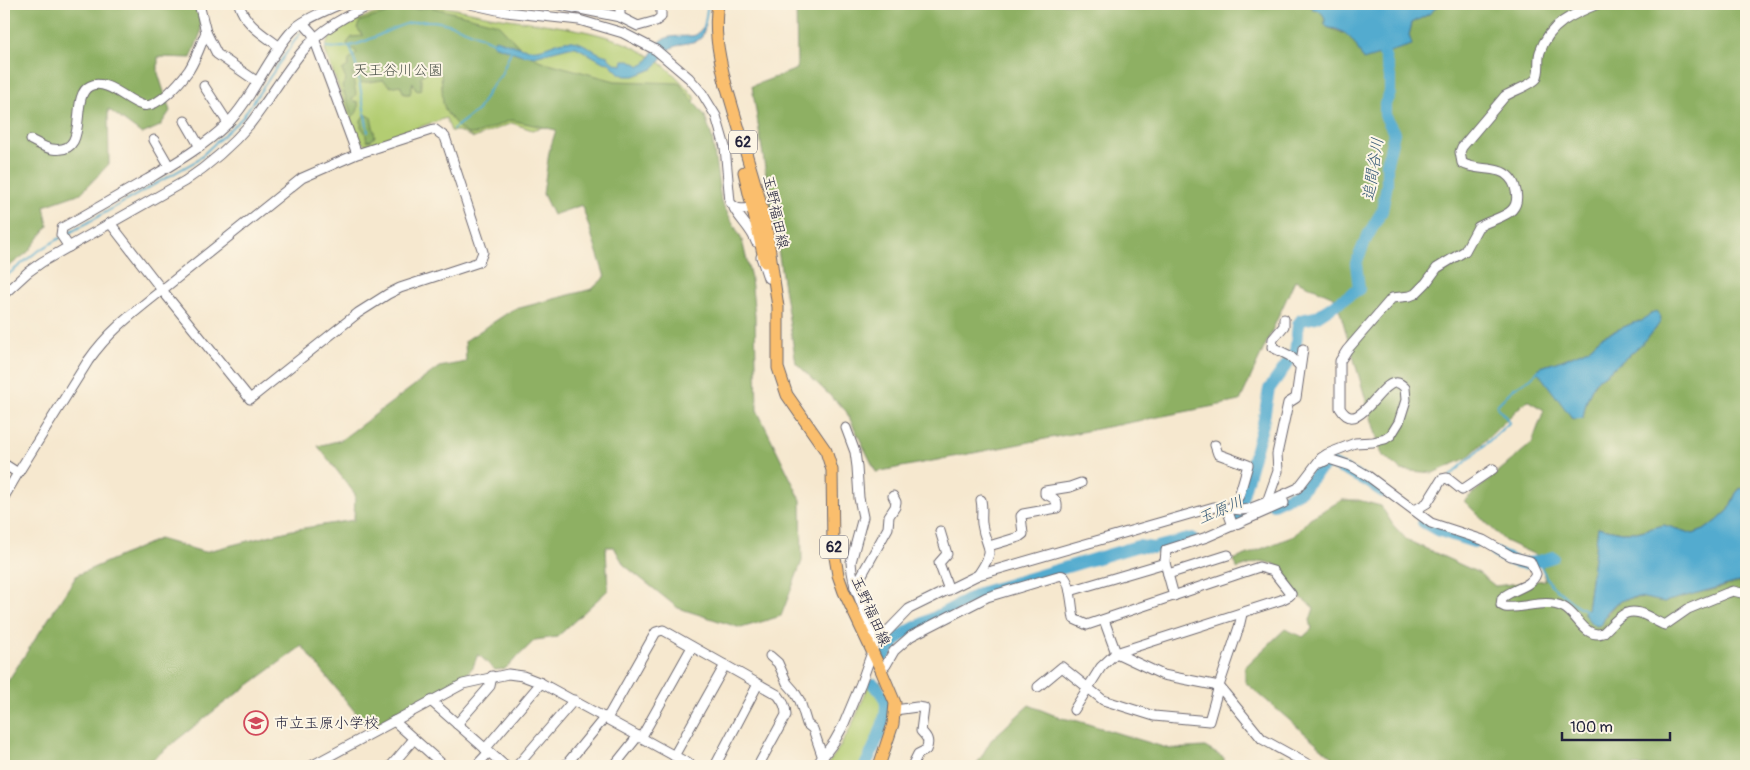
<svg xmlns="http://www.w3.org/2000/svg" width="1750" height="770" viewBox="0 0 1750 770" font-family="Pangolin,'Klee One',sans-serif">
<style>
.green{fill:#b3cd72;stroke:#6a7856}
.forest{fill:#8eb064;stroke:#586950;fill-rule:evenodd}
.water{fill:#52abcf;stroke:#3a6685}
.lines{fill:none;stroke-linecap:round;stroke-linejoin:round}
.stream{stroke:#52abcf;stroke-width:2}
.river{stroke:#52abcf;stroke-width:12}
.minor-casing{stroke:#6c676f;stroke-width:11}
.major-casing{stroke:#6c676f;stroke-width:13}
.minor{stroke:#fff;stroke-width:9}
.major{stroke:#fabe6d;stroke-width:11}
.labels{text-anchor:middle;stroke-width:4;stroke-linejoin:round;paint-order:stroke}
.shield{fill:#fcf5e5;stroke:#63616e;stroke-width:1}
.shield-label{font-size:14px;font-weight:bold;fill:#22223b}
.park-label{font-size:15px;fill:#4e554c;stroke:#fcf5e5}
.street-label{font-size:15px;fill:#22223b;stroke:#fcf5e5}
.poi-label{font-size:15px;fill:#22223b;stroke:#fcf5e5;text-anchor:start}
.water-label{font-size:16px;font-style:italic;fill:#355976;stroke:#fcf5e5}
</style>
<rect width="100%" height="100%" fill="#fcf5e5"/>
<filter id="ink" filterUnits="userSpaceOnUse"><feTurbulence type="fractalNoise" baseFrequency=".02" numOctaves="2"/><feDisplacementMap in="SourceGraphic" scale="10" xChannelSelector="R" yChannelSelector="G"/><feConvolveMatrix kernelMatrix="1 2 1 2 8 2 1 2 1" color-interpolation-filters="sRGB"/></filter>
<filter id="wash" filterUnits="userSpaceOnUse"><feTurbulence type="fractalNoise" baseFrequency=".0096" numOctaves="4" result="noise"/><feDisplacementMap in="SourceGraphic" scale="20" xChannelSelector="R" yChannelSelector="G"/><feGaussianBlur stdDeviation="1.12" result="paint"/><feColorMatrix in="noise" values="0 0 0 0 0 0 0 0 0 0 0 0 0 0 0 0 0 1.4 0 .05"/><feComposite in="paint" operator="in"/></filter>
<g filter="url(#wash)">
<rect width="100%" height="100%" fill="#f6e8cf"/>
<g class="green">
<path d="M416,5C446,4 473,14 502,18C558,27 615,29 662,64C675,74 686,87 696,99L684,108L552,125L532,130L512,123L474,138L458,131H451L446,118L367,145L357,139L325,50C326,47 327,42 329,39C342,19 394,8 416,5Z"/>
<path d="M870,680H876L882,683L890,704L889,718L885,734L875,750L871,766H826C846,742 860,710 870,680Z"/>
</g>
<g class="forest">
<polygon points="4,4 199,4 201,32 191,58 158,57 158,73 170,111 160,126 142,134 108,109 109,164 81,193 44,206 48,226 27,253 4,270"/>
<path d="M796,4H1314L1312,8C1321,10 1326,15 1325,25L1327,27L1348,35L1355,43L1411,45L1409,35L1412,23L1429,14L1440,4H1746V491L1740,488L1736,493L1729,510L1717,521L1704,530L1693,534L1664,525L1637,532H1621L1598,527L1587,611L1583,614L1602,624C1608,611 1613,605 1625,599L1709,591L1746,580V766H1343L1245,682V667L1285,629L1303,637L1312,629L1310,620L1314,608L1298,595L1275,564L1261,561L1237,569L1233,560L1294,536L1310,518L1342,500H1358L1381,506L1393,525L1407,540L1479,573L1495,586L1545,580L1540,557L1505,541L1464,501L1532,443L1544,410L1527,400L1467,458L1433,473L1401,470L1382,455L1336,298L1295,280L1240,401L876,472L846,411L796,363L752,86L797,69ZM1651,313L1656,329L1634,351L1598,380C1589,390 1585,404 1583,418L1541,367L1565,359L1588,349L1601,337L1633,323L1642,321Z"/>
<path d="M431,7L498,24L526,54L541,61L615,81L679,83L705,116L712,137L721,201L742,240L751,278L755,316L757,410L801,500L802,561L781,616L741,628L678,608L624,565L614,547H606L608,590L557,637L535,640L505,669L495,670L478,654L473,667L464,677L368,728L302,646L220,706L144,766H4V687L77,575L159,539L204,552L292,530L354,520L355,494L318,446L341,440L439,367L466,362L465,341L512,310L592,289L605,277L582,205L553,215L543,194L549,152L556,130L511,120L477,134H468L460,129L446,112L443,103L441,73L434,68L421,76V89L419,91L416,90L413,82L410,94H404L400,85L391,87L383,80L361,83L352,73L356,94L352,100L358,102C359,108 358,113 352,117L342,86L346,80L342,70L348,66L349,60L357,54L355,50L349,48L347,43L352,37L363,36L357,28L360,21L391,12Z"/>
<polygon points="365,114 371,117 375,136 372,140 367,141 365,132 361,127 361,120"/>
<polygon points="1029,705 1061,718 1078,721 1170,749 1205,747 1224,758 1224,766 976,766 991,740"/>
<polygon points="1282,755 1302,766 1260,766 1263,761"/>
</g>
<g class="water">
<path d="M1314,4H1440L1429,14L1412,23L1409,35L1412,45L1363,60C1357,46 1351,34 1336,29C1331,28 1329,29 1325,25C1326,15 1321,10 1312,9Z"/>
<path d="M706,24L702,37L697,41L682,44L671,48L653,69L634,76H625L619,73L609,63L603,62L576,47H569L534,56L522,55L493,45L495,39C509,43 524,51 538,49C549,47 561,39 572,41C586,42 595,54 608,56C610,62 616,64 622,65L623,60H630L640,66C653,62 652,45 664,39C674,34 685,38 696,35Z"/>
<path d="M1656,311L1660,316L1661,320C1654,337 1613,369 1597,380C1589,391 1585,404 1583,418L1575,419L1572,418L1537,371L1538,368L1565,359L1588,349L1601,337L1633,323L1642,321L1651,313Z"/>
<polygon points="1741,488 1746,491 1746,508 1744,512 1746,524 1746,580 1664,602 1639,597 1625,599 1615,604 1607,612 1602,624 1597,626 1592,624 1583,613 1587,610 1598,527 1621,532 1637,532 1664,525 1693,534 1704,530 1717,521 1729,510 1736,493"/>
</g>
<g class="lines">
<g class="stream">
<polyline points="704,28 708,4"/>
<polyline points="350,46 357,69 368,132"/>
<path d="M326,47C366,53 391,19 429,21C450,21 476,35 496,43"/>
<polyline points="453,129 478,110 489,90 501,75 511,51"/>
<polyline points="64,236 196,161 242,118 300,33"/>
<polyline points="4,278 35,253 60,238"/>
<polyline points="1450,476 1509,423 1508,420 1497,407 1498,404 1514,388 1531,378 1538,371"/>
<polyline points="1538,561 1550,584 1576,605 1587,611"/>
</g>
<g class="river">
<polyline points="1273,504 1301,491 1321,468 1330,463 1370,483 1383,492"/>
<polyline points="1236,520 1263,424 1269,389 1295,353 1298,324 1301,320 1316,317 1359,289 1356,263 1367,237 1382,211 1387,184 1387,163 1394,133 1385,115 1385,104 1390,93 1390,76 1381,42"/>
<polyline points="1423,522 1437,530 1474,542"/>
<path d="M1496,553C1522,567 1525,565 1553,557"/>
<polyline points="884,656 897,639 908,631 983,592 1138,546 1153,548 1192,538"/>
<path d="M865,766C872,752 890,716 885,700C883,695 878,689 874,684"/>
</g>
</g>
</g>
<g filter="url(#ink)">
<g class="lines">
<g class="minor-casing">
<g id="minor">
<polyline points="199,4 206,32 217,54 256,81"/>
<path d="M239,4C245,25 264,35 280,47"/>
<path d="M470,4L506,12L579,20L623,33L656,50L689,78L702,93L716,116L725,147L730,202C737,212 746,209 757,206"/>
<polyline points="555,4 620,17 638,26 656,21 661,17 661,4"/>
<polyline points="620,4 620,17"/>
<polyline points="303,23 312,33 357,154 302,178 162,290 250,399 358,313 388,294 400,288 479,262 483,252 445,137 434,129 357,154"/>
<polyline points="204,86 228,123"/>
<polyline points="185,121 200,147"/>
<path d="M31,140C37,143 45,148 52,149C92,156 68,96 90,86C107,78 127,101 142,105C157,110 181,81 189,70C196,59 201,44 206,32"/>
<polyline points="154,140 169,166"/>
<path d="M734,208C740,220 752,229 756,242"/>
<path d="M69,247L61,235L62,228C91,212 119,195 148,179C175,163 203,147 226,125C251,101 267,59 291,32C301,20 326,11 340,4"/>
<polyline points="761,257 768,278"/>
<path d="M4,294L28,272L42,262L185,181C209,165 231,146 250,124C268,101 283,75 301,53C320,30 349,12 377,4"/>
<polyline points="1284,319 1284,326 1273,339 1272,347 1290,356 1300,366"/>
<polyline points="846,428 855,452 857,467 859,498 863,517 851,562 852,572 855,587 868,621 875,644"/>
<polyline points="1215,445 1218,454 1248,465 1239,496 1228,512 1233,526"/>
<path d="M1321,463L1329,459L1351,466L1368,476L1431,523L1483,540L1511,556L1530,561L1536,574C1532,587 1512,589 1502,598L1501,605L1505,607C1524,609 1545,598 1563,607C1578,614 1584,639 1603,633C1618,619 1625,605 1647,616C1653,619 1659,623 1665,625L1688,609L1727,593L1733,591L1746,594"/>
<path d="M4,464L18,473L88,361C109,331 133,313 162,290L110,223"/>
<polyline points="4,497 18,473"/>
<polyline points="1267,502 1278,471 1277,454 1288,403 1296,398 1303,349"/>
<polyline points="1415,510 1427,503 1442,479 1447,478 1462,490 1493,469"/>
<polyline points="940,531 947,554 939,563 949,590"/>
<path d="M989,546L1019,537L1023,534L1021,516L1023,514L1057,508C1058,499 1052,497 1045,494V491L1070,487L1081,483"/>
<polyline points="1168,574 1228,555"/>
<path d="M978,575C998,545 986,552 982,524C981,515 983,509 981,500"/>
<polyline points="855,587 888,528 889,516 895,507 896,502 893,496"/>
<polyline points="1070,591 1165,563"/>
<polyline points="1174,596 1165,563 1166,550 1207,537 1284,503 1281,496"/>
<polyline points="1104,620 1116,653 1163,675 1219,686 1262,739 1311,766"/>
<polyline points="770,656 778,663 787,683 794,691 800,701 807,724 813,729 823,758"/>
<path d="M881,670L886,665L894,651L911,636L987,597L1058,576C1061,575 1063,575 1065,578C1071,585 1072,609 1074,619L1087,625L1259,567L1273,571L1291,594L1289,596L1281,600L1116,653L1101,667L1074,710"/>
<polyline points="1038,687 1062,667 1103,700 1154,716 1209,721 1219,686 1239,627 1242,614"/>
<polyline points="431,701 505,766"/>
<path d="M895,710L917,707L924,708L921,731C927,737 930,741 926,750L918,754L912,766"/>
<polyline points="394,721 441,763 438,766"/>
<polyline points="457,724 490,686 492,676"/>
<polyline points="641,738 692,647"/>
<polyline points="485,749 541,683"/>
<polyline points="674,756 725,665"/>
<polyline points="311,766 463,684 508,674 523,676 541,683 693,766"/>
<polyline points="391,766 414,739"/>
<polyline points="476,766 489,752"/>
<polyline points="517,766 574,700"/>
<path d="M565,766L605,717L609,715L656,632L663,630L778,695C783,702 786,706 786,715L758,766"/>
<polyline points="614,766 638,736"/>
<polyline points="715,766 758,684"/>
<path d="M816,766L834,742L843,726L861,683L875,644L909,609L978,575L1214,507L1241,510L1249,509L1267,502L1298,488L1321,458L1327,454L1355,443L1373,442L1385,439L1391,435L1399,422L1406,400L1405,388C1402,385 1399,382 1395,383C1378,384 1358,438 1340,408V361L1347,350L1392,298L1410,296L1415,294L1426,283L1437,268L1465,251L1478,227C1496,216 1524,217 1515,187C1513,180 1507,173 1499,171C1487,167 1474,170 1462,163L1460,152L1462,147L1505,96C1513,91 1531,85 1536,79C1541,71 1537,61 1540,52C1549,24 1573,14 1598,4"/>
</g>
</g>
<g class="major-casing">
<g id="major">
<path d="M718,4C713,32 720,59 726,86"/>
<polyline points="724,78 759,197 767,232 778,307 778,368 787,395 826,451 832,470 833,545 838,575 844,592 881,670 895,703 893,724 879,766"/>
<polyline points="744,172 765,262"/>
</g>
</g>
<use href="#minor" class="minor"/>
<use href="#major" class="major"/>
</g>
</g>
<defs>
<g id="school-ring" transform="scale(1.25)"><circle r="9.5" fill="#fcf5e5" stroke="#d1495b" stroke-width="1.5"/><path d="M0-5L7-2L0 1L-7-2ZM-4 1L0 2.5L4 1V4Q0 6-4 4Z" fill="#d1495b"/></g>
</defs>
<g fill-rule="evenodd">
<use href="#school-ring" x="256" y="723"/>
</g>
<g class="labels">
<g class="shield">
<rect x="729" y="130.5" width="28" height="23" rx="4"/>
<rect x="820" y="535.5" width="28" height="23" rx="4"/>
</g>
<g class="shield-label">
<text x="743" y="147">62</text>
<text x="834" y="552">62</text>
</g>
<g class="park-label">
<text x="398" y="75">天王谷川公園</text>
</g>
<g class="street-label">
<text transform="translate(776 212) rotate(78)" y="5">玉野福田線</text>
<text transform="translate(871 611) rotate(66)" y="5">玉野福田線</text>
</g>
<g class="poi-label">
<text x="274" y="728">市立玉原小学校</text>
</g>
<g class="water-label">
<text transform="translate(1372 169) rotate(-81)" y="6">追間谷川</text>
<text transform="translate(1220 509) rotate(-23)" y="6">玉原川</text>
</g>
</g>
<rect width="1750" height="770" fill="none" stroke="#fcf5e5" stroke-width="20"/>
<path d="M1562 732v8h108v-8" fill="none" stroke="#22223b" stroke-width="2.5"/>
<text x="1570" y="732" font-size="15" fill="#22223b" stroke="#fcf5e5" stroke-width="4" paint-order="stroke">100 m</text>
</svg>
